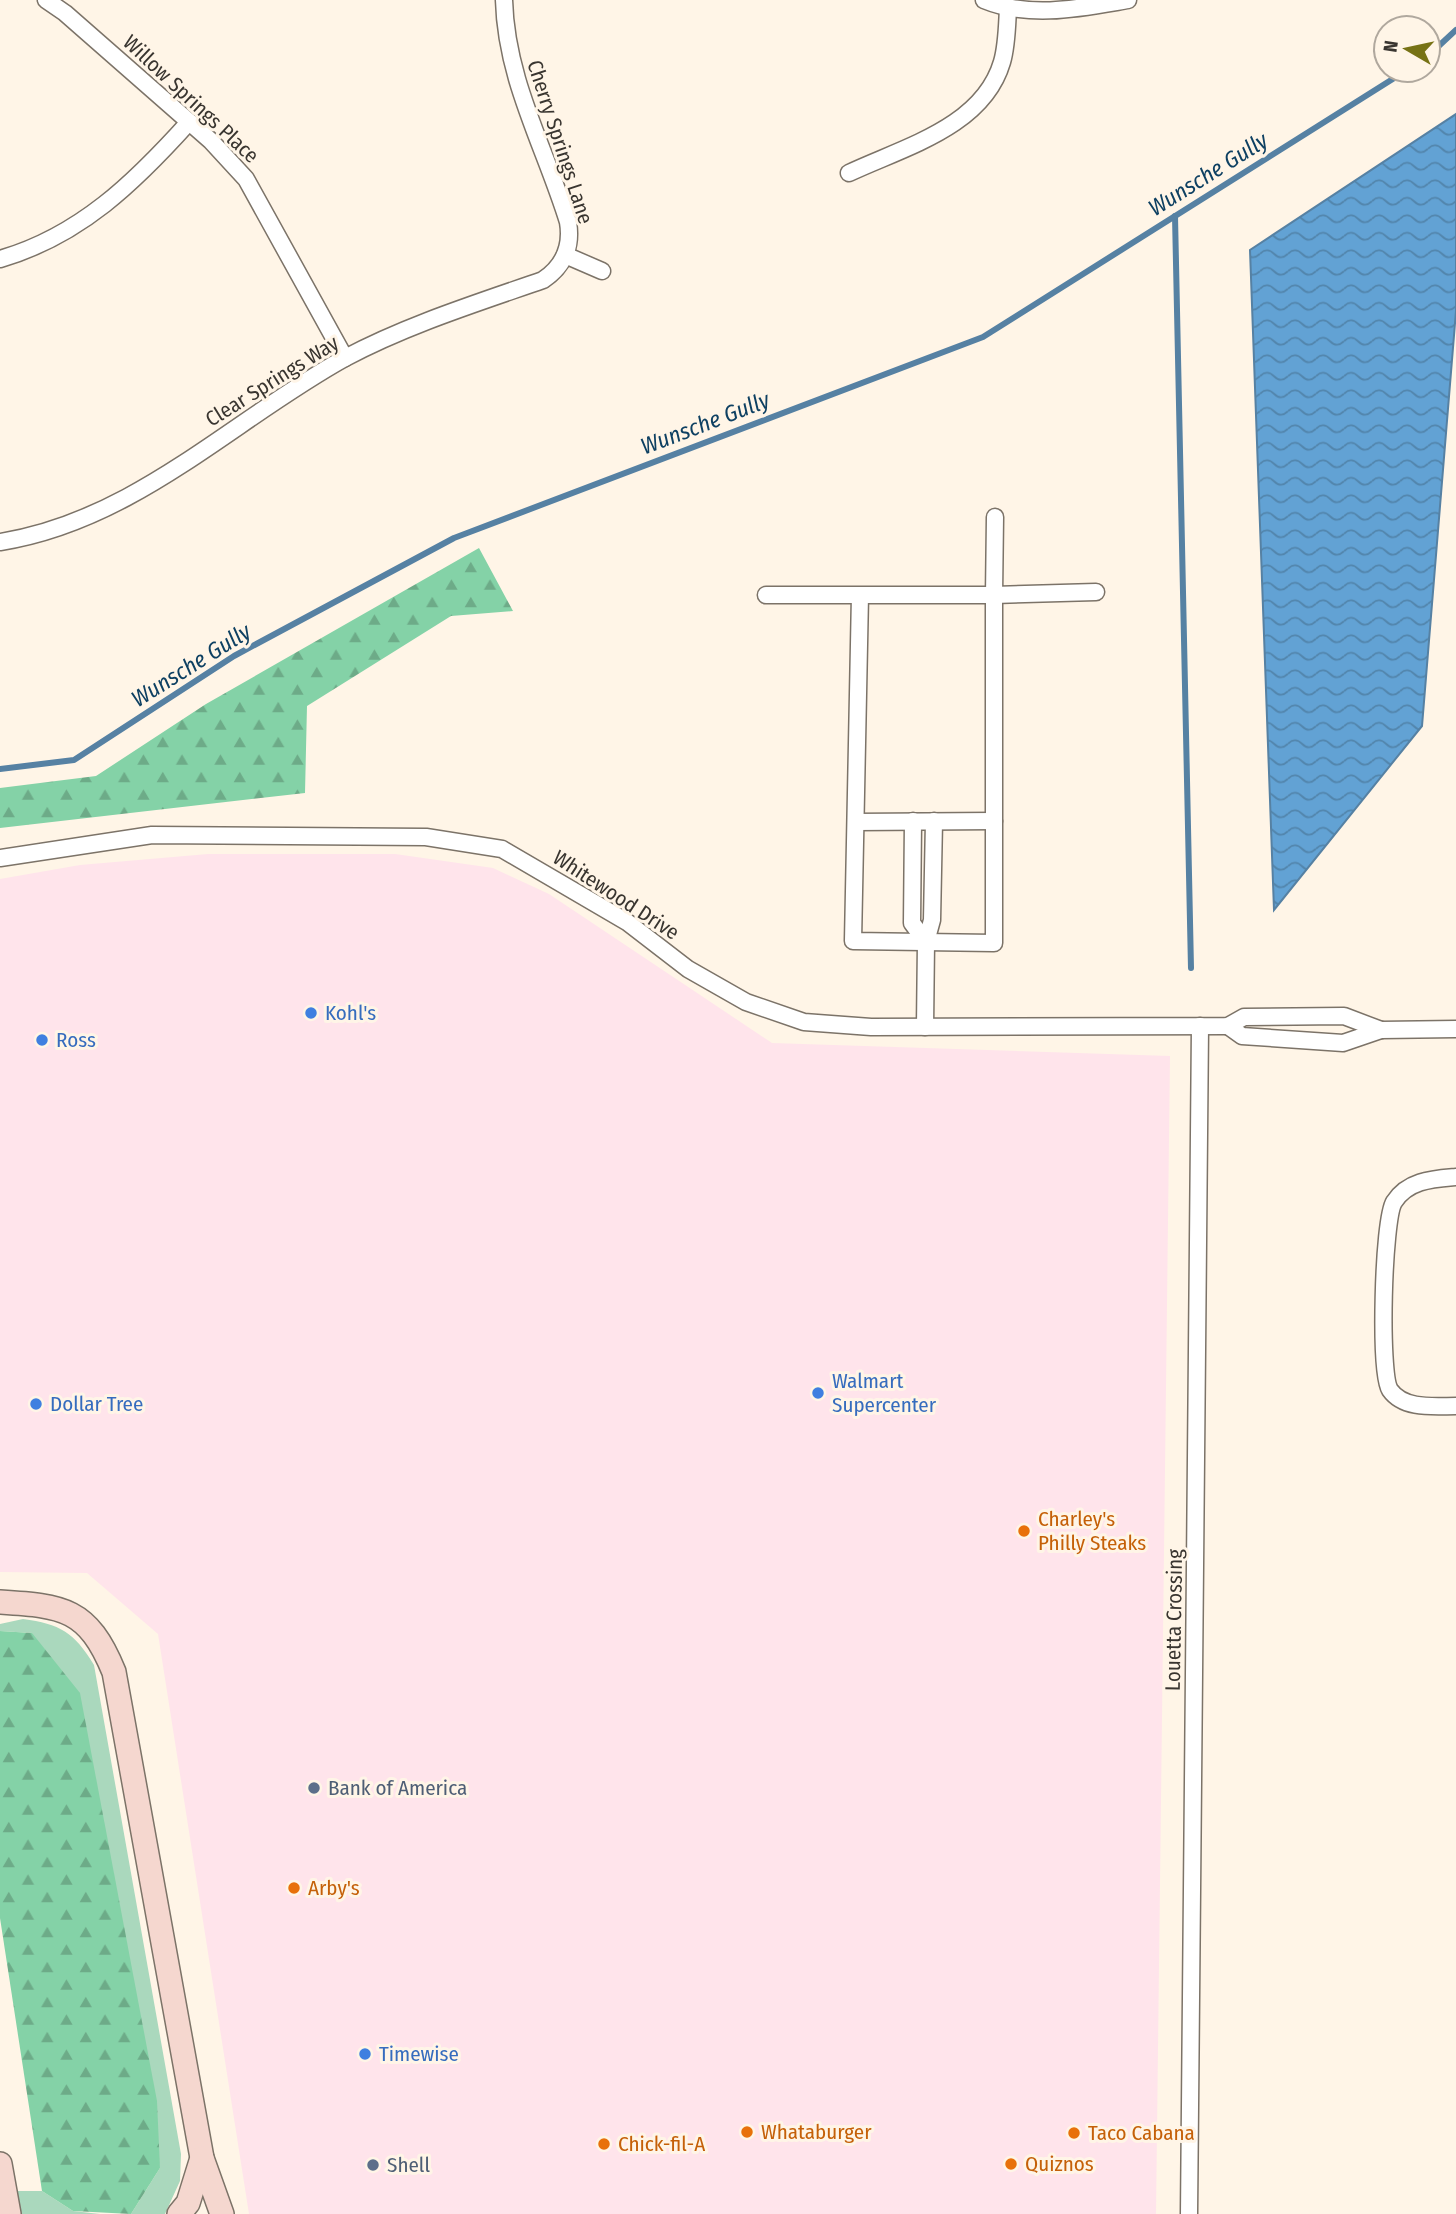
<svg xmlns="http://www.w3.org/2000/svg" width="1456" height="2214" viewBox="0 0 1456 2214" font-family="'Fira Sans Condensed',sans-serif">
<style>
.commercial{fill:#ffe4eb}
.grass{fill:#aad8bd}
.forest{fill:url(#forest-firs)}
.water{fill:url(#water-waves);stroke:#5681a3;stroke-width:2}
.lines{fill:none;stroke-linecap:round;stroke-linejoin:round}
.stream{stroke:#5681a3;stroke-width:6}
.street-casing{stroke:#7c7368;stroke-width:19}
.secondary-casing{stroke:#7c7368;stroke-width:26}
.street{stroke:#fff;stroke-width:16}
.secondary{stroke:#f5d7cf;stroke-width:23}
.shop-dot{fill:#3f7fe0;stroke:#fff5e7;stroke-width:2.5}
.food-dot{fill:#e8710a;stroke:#fff5e7;stroke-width:2.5}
.service-dot{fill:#5c6f8a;stroke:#fff5e7;stroke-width:2.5}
.labels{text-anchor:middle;stroke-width:6;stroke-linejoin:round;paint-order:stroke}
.street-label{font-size:21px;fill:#393530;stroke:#fff5e7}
.shop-label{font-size:21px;fill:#366cbe;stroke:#fff5e7;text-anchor:start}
.food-label{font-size:21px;fill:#c56008;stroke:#fff5e7;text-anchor:start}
.service-label{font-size:21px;fill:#4e5e75;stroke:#fff5e7;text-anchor:start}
.water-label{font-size:23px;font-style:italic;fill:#0e4062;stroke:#fff5e7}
</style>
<defs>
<pattern id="forest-firs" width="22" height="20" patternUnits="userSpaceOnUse" patternTransform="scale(1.75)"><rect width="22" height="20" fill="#84d2a7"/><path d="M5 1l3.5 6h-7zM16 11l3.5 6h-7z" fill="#6dab88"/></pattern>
<pattern id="water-waves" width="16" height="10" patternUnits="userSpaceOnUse" patternTransform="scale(1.75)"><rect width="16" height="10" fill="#62a2d4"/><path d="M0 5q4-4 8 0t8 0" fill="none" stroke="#5285ac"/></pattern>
</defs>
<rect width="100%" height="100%" fill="#fff5e7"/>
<polygon class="commercial" points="208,854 395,854 493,868 549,894 772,1043 1170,1056 1156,2214 249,2214 158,1634 87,1573 0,1572 0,879 80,865"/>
<g class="grass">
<path d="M23,1619C60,1624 74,1632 94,1665L181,2154L180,2181L165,2214H131L160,2168L32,1633L0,1631V1624Z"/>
<polygon points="0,2191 42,2191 73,2211 100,2214 0,2214"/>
</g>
<g class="forest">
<polygon points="479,548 513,611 451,616 307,706 305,793 0,828 0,788 96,776 206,704"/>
<polygon points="0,1631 32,1633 80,1693 157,2101 160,2168 131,2214 73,2211 42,2191 0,1918"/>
</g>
<polygon class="water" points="1456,114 1456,311 1422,726 1274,910 1250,250"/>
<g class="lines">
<g class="stream">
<polyline points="1428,56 1456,30"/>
<polyline points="1175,216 1191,968"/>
<polyline points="0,769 74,760 234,656 454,538 983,337 1407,70"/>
</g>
<g class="street-casing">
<g id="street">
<polyline points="46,0 65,13 211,141 246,179 345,358"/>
<path d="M984,0C1030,19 1081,8 1128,0"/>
<path d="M849,173C904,147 983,127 1002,62C1007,45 1007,25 1008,8"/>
<polyline points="565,255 602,271"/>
<path d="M0,259C80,236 135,182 189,122"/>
<polyline points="995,517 994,595 1096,592"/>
<path d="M0,542C134,521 231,421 345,358C407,325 477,303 543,280C564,266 572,246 568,222C545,147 506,80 504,0"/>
<polyline points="766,595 994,595 994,943 853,941 860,595"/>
<polyline points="913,821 912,923 926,942"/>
<polyline points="856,822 994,821"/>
<polyline points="0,858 152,835 426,837 502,849 627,922 688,969 746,1002 804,1022 871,1027 1228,1026 1244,1017 1344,1016 1381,1030"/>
<polyline points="1228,1026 1242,1036 1343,1043 1381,1030 1456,1029"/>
<polyline points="925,1027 926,942 932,920 934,821"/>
<path d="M1456,1177C1433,1179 1408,1180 1394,1202C1383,1220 1379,1373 1390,1390C1404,1410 1435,1406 1456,1406"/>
<polyline points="1189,2214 1200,1026"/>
</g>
</g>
<g class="secondary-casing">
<g id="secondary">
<path d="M0,1602C63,1606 88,1608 114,1672L202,2158L222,2214"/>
<polyline points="0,2164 9,2214"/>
<polyline points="179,2214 188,2203 202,2158"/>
</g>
</g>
<use href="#street" class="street"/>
<use href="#secondary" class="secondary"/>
</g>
<g class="shop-dot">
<circle cx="311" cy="1013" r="7"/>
<circle cx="42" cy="1040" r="7"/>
<circle cx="818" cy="1393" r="7"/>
<circle cx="36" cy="1404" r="7"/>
<circle cx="365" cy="2054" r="7"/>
</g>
<g class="food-dot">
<circle cx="1024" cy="1531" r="7"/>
<circle cx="294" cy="1888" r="7"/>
<circle cx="747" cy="2132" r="7"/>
<circle cx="1074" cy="2133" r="7"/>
<circle cx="604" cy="2144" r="7"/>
<circle cx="1011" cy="2164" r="7"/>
</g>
<g class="service-dot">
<circle cx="314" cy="1788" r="7"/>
<circle cx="373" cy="2165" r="7"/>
</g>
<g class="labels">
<g class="street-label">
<text transform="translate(191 99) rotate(43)" y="7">Willow Springs Place</text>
<text transform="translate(560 142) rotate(72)" y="7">Cherry Springs Lane</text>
<text transform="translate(272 381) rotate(-32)" y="7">Clear Springs Way</text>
<text transform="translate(616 895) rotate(33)" y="7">Whitewood Drive</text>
<text transform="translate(1174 1620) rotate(-89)" y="7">Louetta Crossing</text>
</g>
<g class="shop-label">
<text x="325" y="1020">Kohl's</text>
<text x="56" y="1047">Ross</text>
<text x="832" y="1388">Walmart<tspan x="832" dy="24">Supercenter</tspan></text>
<text x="50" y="1411">Dollar Tree</text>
<text x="379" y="2061">Timewise</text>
</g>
<g class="food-label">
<text x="1038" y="1526">Charley's<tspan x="1038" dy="24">Philly Steaks</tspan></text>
<text x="308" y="1895">Arby's</text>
<text x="761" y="2139">Whataburger</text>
<text x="1088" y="2140">Taco Cabana</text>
<text x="618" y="2151">Chick-fil-A</text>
<text x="1025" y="2171">Quiznos</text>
</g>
<g class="service-label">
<text x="328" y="1795">Bank of America</text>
<text x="387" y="2172">Shell</text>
</g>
<g class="water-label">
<text transform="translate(1208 174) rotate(-32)" y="8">Wunsche Gully</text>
<text transform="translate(705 423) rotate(-21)" y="8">Wunsche Gully</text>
<text transform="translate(191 665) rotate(-32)" y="8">Wunsche Gully</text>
</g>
</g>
<g transform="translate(1407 49) rotate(279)"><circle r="33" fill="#fff5e7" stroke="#b0a89e" stroke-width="2"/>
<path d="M0-5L12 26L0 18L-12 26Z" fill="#777215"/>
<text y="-10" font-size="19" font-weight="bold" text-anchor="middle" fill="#393530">N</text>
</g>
</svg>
